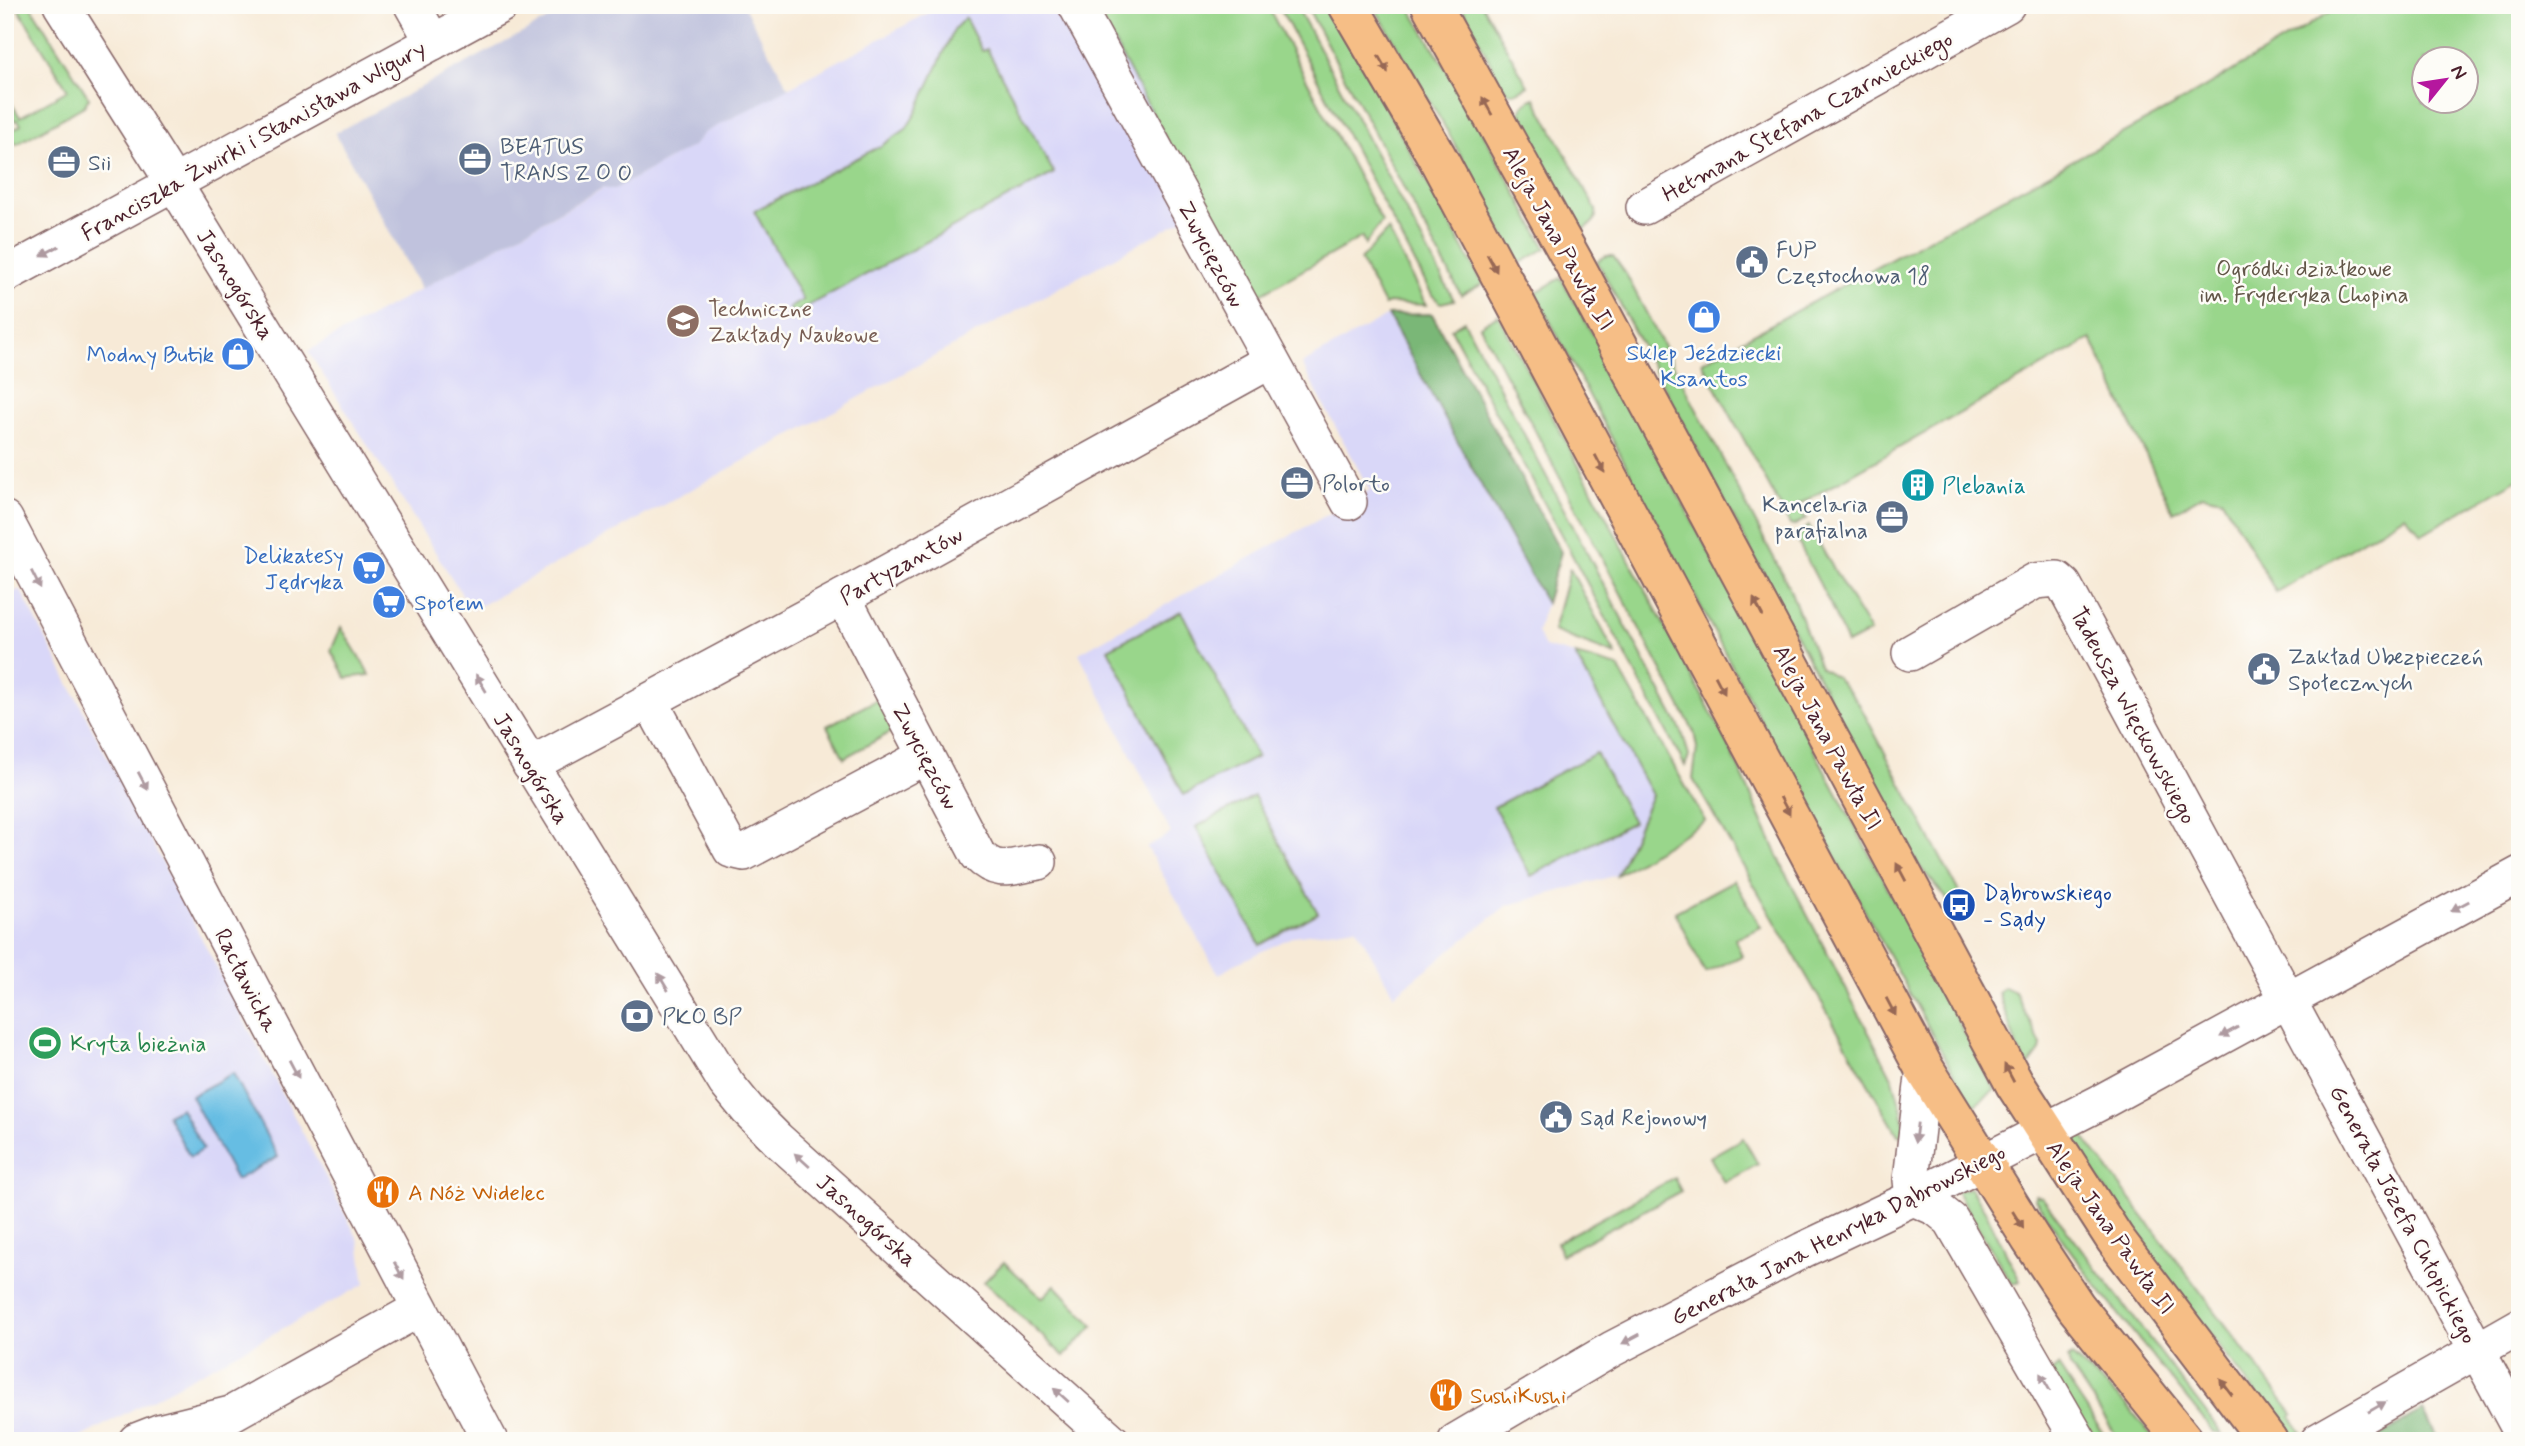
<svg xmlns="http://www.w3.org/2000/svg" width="2525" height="1446" viewBox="0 0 2525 1446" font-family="Mynerve,sans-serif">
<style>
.built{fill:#d9d7f8}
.industrial{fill:#c0c2dd}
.green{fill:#99d68b;stroke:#727a5b;stroke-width:2;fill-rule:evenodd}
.forest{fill:#7ab777;stroke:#626b51;stroke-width:2}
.water{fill:#66bde3;stroke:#586e87;stroke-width:2}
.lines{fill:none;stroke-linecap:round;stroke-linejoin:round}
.minor-casing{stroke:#876667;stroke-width:38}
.major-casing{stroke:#876667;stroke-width:42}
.minor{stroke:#fff;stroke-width:35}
.major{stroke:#f6be86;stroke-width:38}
.oneway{fill:#976754}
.oneway2{fill:#ae9aa0}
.labels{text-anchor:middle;stroke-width:5;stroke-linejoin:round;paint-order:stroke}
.street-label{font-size:23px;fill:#4a1f2b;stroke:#fdfcf7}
.service-label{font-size:23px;fill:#4e5e75;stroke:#fdfcf7;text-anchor:start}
.park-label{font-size:23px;fill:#625648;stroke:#fdfcf7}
.education-label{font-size:23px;fill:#785e54;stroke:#fdfcf7;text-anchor:start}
.shop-label{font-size:23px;fill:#366cbe;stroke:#fdfcf7;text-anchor:end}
.culture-label{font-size:23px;fill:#0d838f;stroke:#fdfcf7;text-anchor:start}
.transit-label{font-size:23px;fill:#164399;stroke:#fdfcf7;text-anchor:start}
.leisure-label{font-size:23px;fill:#27864d;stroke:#fdfcf7;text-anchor:start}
.food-label{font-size:23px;fill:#c56008;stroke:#fdfcf7;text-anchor:start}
</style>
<rect width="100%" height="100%" fill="#fdfcf7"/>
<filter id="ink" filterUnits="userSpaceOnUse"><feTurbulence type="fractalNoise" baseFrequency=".0143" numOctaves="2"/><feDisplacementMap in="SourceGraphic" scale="14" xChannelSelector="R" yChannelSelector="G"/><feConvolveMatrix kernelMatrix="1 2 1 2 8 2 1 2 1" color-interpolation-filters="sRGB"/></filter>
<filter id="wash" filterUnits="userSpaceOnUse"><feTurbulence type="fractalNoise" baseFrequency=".00686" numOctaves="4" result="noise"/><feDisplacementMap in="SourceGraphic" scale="28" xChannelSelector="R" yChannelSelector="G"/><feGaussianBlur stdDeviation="1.57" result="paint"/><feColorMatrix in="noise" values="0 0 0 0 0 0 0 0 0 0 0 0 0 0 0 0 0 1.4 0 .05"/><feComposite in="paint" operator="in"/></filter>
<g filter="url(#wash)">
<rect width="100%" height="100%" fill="#f7ead7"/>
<g class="built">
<polygon points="943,5 1094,5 1204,208 472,610 308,351 604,188 613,190 693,146 704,133"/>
<polygon points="1388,315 1546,603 1537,632 1544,647 1575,655 1652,795 1617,875 1506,906 1394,995 1356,927 1294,936 1233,965 1219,975 1147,847 1171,833 1079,653 1370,491 1302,364"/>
<polygon points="20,589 359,1241 365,1284 74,1441 5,1441 5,597"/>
</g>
<polygon class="industrial" points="575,5 743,5 789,88 704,133 693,146 613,190 603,188 421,289 335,133"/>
<g class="green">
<polygon points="16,5 30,5 89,98 84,106 17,144 8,139 8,133 21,125 18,120 15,121 5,104 5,93 20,117 68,90"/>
<polygon points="1094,5 1267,5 1382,222 1365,244 1362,237 1252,299"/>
<polygon points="1278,5 1296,5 1454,300 1441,303 1432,295"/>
<polygon points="1306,5 1327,5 1358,57 1483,284 1461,295"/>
<polygon points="1373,5 1408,5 1468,105 1546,248 1519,264 1449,134"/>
<path d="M1461,5H1482L1528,86C1517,92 1514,96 1503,88Z"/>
<path d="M2342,5H2520V478L2422,534L2405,515L2276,592L2222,499L2203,495L2173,512L2091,339L1798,505L1806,519L1793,526L1790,525L1702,362L2184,100ZM2424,60H2466V102H2424Z"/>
<polygon points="965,18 982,51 987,49 1054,173 793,314 789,308 803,300 754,211 881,146 906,129 916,113 955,28"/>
<path d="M1535,98L1596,210C1598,220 1589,227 1581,231L1519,118C1521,107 1524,102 1535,98Z"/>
<polygon points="1388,230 1426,305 1388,303 1384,305 1360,260"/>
<polygon points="1605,256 1613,256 1626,274 1789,587 1820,667 1836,677 1858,702 1962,898 1950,904 1944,895 1918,865 1597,261"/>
<polygon points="1561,278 1596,340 1995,1090 1972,1107 1769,736 1535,293"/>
<polygon points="1498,315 1728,744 1788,878 1893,1079 1902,1111 1906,1136 1898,1135 1693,779 1697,748 1694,732 1480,326"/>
<polygon points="1464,321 1682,732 1689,756 1685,766 1451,329"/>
<polygon points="1809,526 1870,632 1847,644 1830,604 1798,542 1801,532"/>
<polygon points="1570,568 1570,569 1616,655 1553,631"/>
<polygon points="1181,611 1257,757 1184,795 1108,649"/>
<polygon points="341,627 370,675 346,678 331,651"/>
<polygon points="1575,655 1618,667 1705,821 1617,875 1652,795"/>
<polygon points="878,699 895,730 844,758 827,726"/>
<polygon points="1596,753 1633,822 1531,876 1494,807"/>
<polygon points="1254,796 1318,913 1260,945 1196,827"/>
<polygon points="1734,880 1761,927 1735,939 1742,956 1705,973 1675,912"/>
<polygon points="2004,987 2015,992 2041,1045 2040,1051 2028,1067 2018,1050 1998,992"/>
<polygon points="2081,1134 2293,1414 2291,1417 2302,1432 2294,1436 2285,1432 2148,1252 2071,1140"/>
<polygon points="1743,1138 1758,1164 1724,1183 1710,1157"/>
<polygon points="1674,1178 1681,1191 1561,1255 1557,1242"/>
<polygon points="1970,1188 1987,1214 2020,1281 2014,1284 2010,1281 1956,1190"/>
<path d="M2035,1195L2042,1197L2222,1434L2214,1433C2153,1356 2088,1281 2035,1199Z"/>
<polygon points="1004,1262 1042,1298 1055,1285 1094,1326 1064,1356 984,1282"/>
<polygon points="2072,1356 2126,1404 2156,1441 2120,1441 2070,1366 2068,1359"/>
<polygon points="2058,1366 2108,1441 2089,1441 2050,1373"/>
</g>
<g class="forest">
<polygon points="1432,314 1561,552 1546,603 1388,315"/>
<polygon points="2423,1410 2439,1441 2373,1441"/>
</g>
<g class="water">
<polygon points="233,1073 278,1157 236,1180 191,1096"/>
<polygon points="181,1108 203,1149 190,1157 167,1115"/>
</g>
</g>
<g filter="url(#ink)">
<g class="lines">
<g class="minor-casing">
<g id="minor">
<polyline points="61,5 175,185 726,1083 748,1110 777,1139 1112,1441"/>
<polyline points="412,5 433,42"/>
<polyline points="1076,5 1349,502"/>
<polyline points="1644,207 2007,5"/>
<polyline points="5,275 501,5"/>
<polyline points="5,519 490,1441"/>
<path d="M843,597L978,855C998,876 1013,866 1039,862"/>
<polyline points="1910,653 2035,581 2057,579 2064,585 2520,1430"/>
<polyline points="650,701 731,850 744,853 926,756"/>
<polyline points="530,765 843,597 1270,361"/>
<polyline points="1913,1198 1936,1208 1951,1220 2079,1441"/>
<polyline points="1913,1198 1911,1180 1924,1068"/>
<polyline points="136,1441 159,1432 231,1414 419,1309"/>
<polyline points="1456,1441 1612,1349 1803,1250 1913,1198 2101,1102 2520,874"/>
<polyline points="2318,1441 2520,1326"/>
</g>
</g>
<g class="major-casing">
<g id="major">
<polyline points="1348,5 1436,155 1924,1068 2030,1238 2076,1307 2184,1441"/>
<polyline points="1431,5 1575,265 2015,1084 2115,1239 2268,1441"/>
</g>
</g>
<use href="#minor" class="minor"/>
<use href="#major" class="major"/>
</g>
<defs><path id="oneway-solid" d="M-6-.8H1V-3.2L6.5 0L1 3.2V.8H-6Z" transform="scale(1.75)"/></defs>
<g class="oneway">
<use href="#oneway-solid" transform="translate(1383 64) rotate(60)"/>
<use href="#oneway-solid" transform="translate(1487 106) rotate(-119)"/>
<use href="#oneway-solid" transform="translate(1492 263) rotate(62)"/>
<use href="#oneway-solid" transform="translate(1600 464) rotate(62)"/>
<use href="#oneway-solid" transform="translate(1758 607) rotate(-118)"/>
<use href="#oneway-solid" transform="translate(1720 685) rotate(62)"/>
<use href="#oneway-solid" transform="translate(1785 806) rotate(62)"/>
<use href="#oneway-solid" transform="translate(1901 872) rotate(-118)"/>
<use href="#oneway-solid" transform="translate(1891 1007) rotate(62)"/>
<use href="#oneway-solid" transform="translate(2009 1073) rotate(-118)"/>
<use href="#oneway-solid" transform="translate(2018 1220) rotate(58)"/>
<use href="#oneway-solid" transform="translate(2226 1387) rotate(-127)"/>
</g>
<g class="oneway2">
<use href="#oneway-solid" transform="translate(50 251) rotate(152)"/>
<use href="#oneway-solid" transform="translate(36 580) rotate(63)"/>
<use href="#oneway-solid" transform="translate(481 683) rotate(-121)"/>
<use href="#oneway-solid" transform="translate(143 781) rotate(62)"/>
<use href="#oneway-solid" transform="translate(2460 906) rotate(152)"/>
<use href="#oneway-solid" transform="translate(663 982) rotate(-121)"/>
<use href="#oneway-solid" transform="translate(2229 1032) rotate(151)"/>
<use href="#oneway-solid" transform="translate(294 1069) rotate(62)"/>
<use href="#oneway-solid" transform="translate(1916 1133) rotate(97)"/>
<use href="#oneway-solid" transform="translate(802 1160) rotate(-138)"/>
<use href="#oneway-solid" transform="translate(399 1271) rotate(62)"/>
<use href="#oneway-solid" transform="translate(1631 1339) rotate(152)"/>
<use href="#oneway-solid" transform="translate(2045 1382) rotate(-120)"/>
<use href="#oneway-solid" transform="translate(1061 1395) rotate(-138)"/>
<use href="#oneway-solid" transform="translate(2377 1407) rotate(-30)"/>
</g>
</g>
<defs>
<g id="office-disc" transform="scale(1.75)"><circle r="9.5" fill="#5c6f8a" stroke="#fdfcf7"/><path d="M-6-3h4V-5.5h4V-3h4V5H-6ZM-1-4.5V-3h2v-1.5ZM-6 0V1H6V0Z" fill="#fff"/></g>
<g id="civic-disc" transform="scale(1.75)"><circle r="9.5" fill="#5c6f8a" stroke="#fdfcf7"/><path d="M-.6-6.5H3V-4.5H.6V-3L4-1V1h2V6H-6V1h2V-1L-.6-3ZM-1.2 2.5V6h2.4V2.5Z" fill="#fff"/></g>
<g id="shop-disc" transform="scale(1.75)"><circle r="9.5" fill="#3f7fe0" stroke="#fdfcf7"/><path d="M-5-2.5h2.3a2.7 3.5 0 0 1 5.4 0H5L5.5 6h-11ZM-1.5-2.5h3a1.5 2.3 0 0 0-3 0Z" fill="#fff"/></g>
<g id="school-disc" transform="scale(1.75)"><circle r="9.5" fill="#8d6e63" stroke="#fdfcf7"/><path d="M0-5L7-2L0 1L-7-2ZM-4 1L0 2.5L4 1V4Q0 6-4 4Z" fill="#fff"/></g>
<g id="building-disc" transform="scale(1.75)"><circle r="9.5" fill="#0f9aa8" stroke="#fdfcf7"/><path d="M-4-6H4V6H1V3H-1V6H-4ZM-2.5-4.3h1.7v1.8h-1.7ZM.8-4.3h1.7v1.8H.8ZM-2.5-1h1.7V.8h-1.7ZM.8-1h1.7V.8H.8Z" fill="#fff"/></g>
<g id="supermarket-disc" transform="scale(1.75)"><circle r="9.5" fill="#3f7fe0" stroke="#fdfcf7"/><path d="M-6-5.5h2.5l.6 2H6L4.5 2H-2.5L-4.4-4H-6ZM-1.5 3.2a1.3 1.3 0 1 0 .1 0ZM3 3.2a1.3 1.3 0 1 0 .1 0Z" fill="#fff"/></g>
<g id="bus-disc" transform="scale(1.75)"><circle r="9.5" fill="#1a4fb4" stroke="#fdfcf7"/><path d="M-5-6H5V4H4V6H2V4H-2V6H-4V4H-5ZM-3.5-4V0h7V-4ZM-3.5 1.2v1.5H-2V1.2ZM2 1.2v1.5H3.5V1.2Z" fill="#fff"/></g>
<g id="bank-disc" transform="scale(1.75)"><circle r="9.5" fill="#5c6f8a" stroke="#fdfcf7"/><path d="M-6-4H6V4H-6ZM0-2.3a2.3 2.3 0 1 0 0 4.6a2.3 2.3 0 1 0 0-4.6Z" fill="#fff"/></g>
<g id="stadium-disc" transform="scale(1.75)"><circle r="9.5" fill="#2e9e5b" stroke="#fdfcf7"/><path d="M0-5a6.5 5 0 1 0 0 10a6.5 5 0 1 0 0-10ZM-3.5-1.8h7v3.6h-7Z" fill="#fff"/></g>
<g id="restaurant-disc" transform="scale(1.75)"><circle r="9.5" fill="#e8710a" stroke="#fdfcf7"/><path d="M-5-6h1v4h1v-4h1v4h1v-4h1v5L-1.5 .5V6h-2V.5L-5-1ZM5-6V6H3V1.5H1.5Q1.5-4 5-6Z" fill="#fff"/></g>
</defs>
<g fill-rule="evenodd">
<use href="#office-disc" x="475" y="159"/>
<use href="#office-disc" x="64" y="162"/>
<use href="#civic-disc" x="1752" y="262"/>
<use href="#shop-disc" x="1704" y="317"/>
<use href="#school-disc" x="683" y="321"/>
<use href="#shop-disc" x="238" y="354"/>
<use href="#office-disc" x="1297" y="483"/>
<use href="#building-disc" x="1918" y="485"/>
<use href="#office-disc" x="1892" y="517"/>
<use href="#supermarket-disc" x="369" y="568"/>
<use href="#supermarket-disc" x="389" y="602"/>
<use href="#civic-disc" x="2264" y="669"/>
<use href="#bus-disc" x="1959" y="905"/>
<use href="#bank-disc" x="637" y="1016"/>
<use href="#stadium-disc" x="45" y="1043"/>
<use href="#civic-disc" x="1556" y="1117"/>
<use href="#restaurant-disc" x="383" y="1192"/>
<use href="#restaurant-disc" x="1446" y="1395"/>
</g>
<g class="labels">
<g class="street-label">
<text transform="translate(1807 116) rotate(-29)" y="8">Hetmana Stefana Czarnieckiego</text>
<text transform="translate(253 140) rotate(-29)" y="8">Franciszka Żwirki i Stanisława Wigury</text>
<text transform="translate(1559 238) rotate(61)" y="8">Aleja Jana Pawła II</text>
<text transform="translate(1212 254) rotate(62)" y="8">Zwycięzców</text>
<text transform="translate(236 284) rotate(58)" y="8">Jasnogórska</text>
<text transform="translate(901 565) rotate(-29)" y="8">Partyzantów</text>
<text transform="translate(2134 715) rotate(62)" y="8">Tadeusza Więckowskiego</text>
<text transform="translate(1828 737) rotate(62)" y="8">Aleja Jana Pawła II</text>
<text transform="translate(926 756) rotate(62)" y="8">Zwycięzców</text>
<text transform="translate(532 768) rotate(59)" y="8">Jasnogórska</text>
<text transform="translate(247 980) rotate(63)" y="8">Racławicka</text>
<text transform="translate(2404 1214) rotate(62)" y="8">Generała Józefa Chłopickiego</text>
<text transform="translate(867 1220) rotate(42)" y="8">Jasnogórska</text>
<text transform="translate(2111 1227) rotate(55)" y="8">Aleja Jana Pawła II</text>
<text transform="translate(1838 1234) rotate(-27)" y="8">Generała Jana Henryka Dąbrowskiego</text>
</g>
<g class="service-label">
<text x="500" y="154">BEATUS<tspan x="500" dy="26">TRANS Z O O</tspan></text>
<text x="88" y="170">Sii</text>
<text x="1776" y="257">FUP<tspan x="1776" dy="26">Częstochowa 18</tspan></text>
<text x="1322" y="491">Polorto</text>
<text x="1868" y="512" text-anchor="end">Kancelaria<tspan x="1868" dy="26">parafialna</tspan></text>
<text x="2288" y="664">Zakład Ubezpieczeń<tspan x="2288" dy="26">Społecznych</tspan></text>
<text x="662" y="1024">PKO BP</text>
<text x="1580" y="1125">Sąd Rejonowy</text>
</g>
<g class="park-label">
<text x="2304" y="276">Ogródki działkowe<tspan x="2304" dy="26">im. Fryderyka Chopina</tspan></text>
</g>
<g class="education-label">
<text x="708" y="316">Techniczne<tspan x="708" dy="26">Zakłady Naukowe</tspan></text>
</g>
<g class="shop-label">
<text x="1704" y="360" text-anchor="middle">Sklep Jeździecki<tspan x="1704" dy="26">Ksantos</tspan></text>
<text x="214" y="362">Modny Butik</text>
<text x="344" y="563">Delikatesy<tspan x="344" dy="26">Jędryka</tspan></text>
<text x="414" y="610" text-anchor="start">Społem</text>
</g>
<g class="culture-label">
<text x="1942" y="493">Plebania</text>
</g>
<g class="transit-label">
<text x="1983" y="900">Dąbrowskiego<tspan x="1983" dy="26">- Sądy</tspan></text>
</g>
<g class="leisure-label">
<text x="70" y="1051">Kryta bieżnia</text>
</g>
<g class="food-label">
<text x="408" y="1200">A Nóż Widelec</text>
<text x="1470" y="1403">SushiKushi</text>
</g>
</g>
<rect width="2525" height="1446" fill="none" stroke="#fdfcf7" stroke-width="28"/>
<g transform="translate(2445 80) rotate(60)"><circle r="33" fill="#fdfcf7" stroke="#b5a4a5" stroke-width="2"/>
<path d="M0-5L12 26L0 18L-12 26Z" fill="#b5179e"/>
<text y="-10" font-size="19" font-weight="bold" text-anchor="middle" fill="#4a1f2b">N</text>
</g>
</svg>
